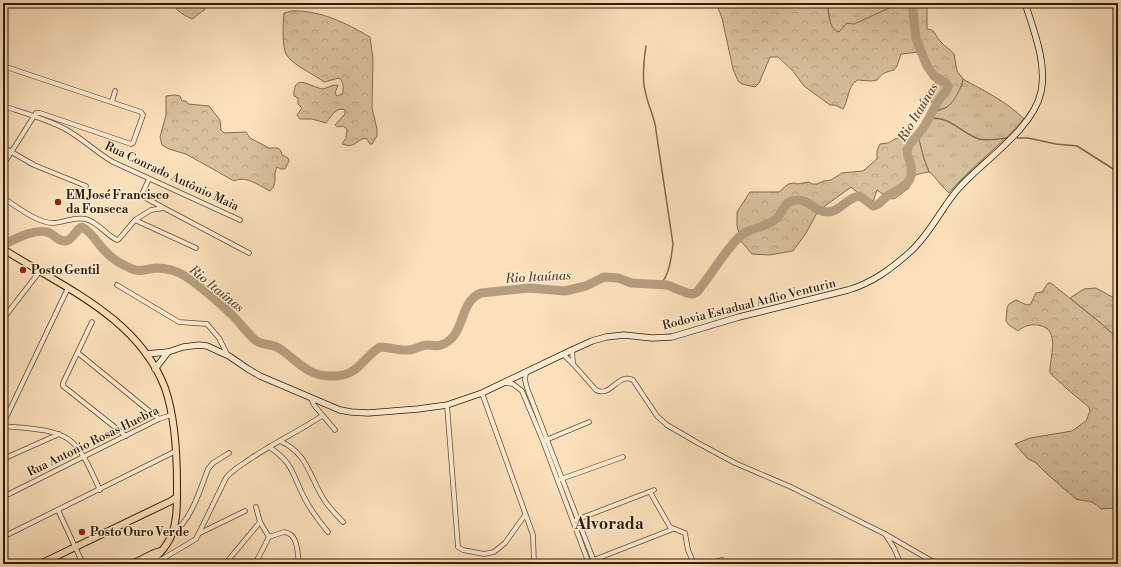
<svg xmlns="http://www.w3.org/2000/svg" width="1121" height="567" viewBox="0 0 1121 567" font-family="'Libre Bodoni',serif">
<style>
.grass{fill:url(#grass-tufts);stroke:#836e51}
.forest{fill:url(#forest-crowns);stroke:#836e51}
.lines{fill:none;stroke-linecap:round;stroke-linejoin:round}
.stream{stroke:#7f6a4e;stroke-width:1.5}
.river{stroke:#b59e7e;stroke-width:9}
.street-casing{stroke:#624e33;stroke-width:5.5}
.secondary-casing{stroke:#2f1d05;stroke-width:7}
.primary-casing{stroke:#2f1d05;stroke-width:8}
.street{stroke:#fcecd3;stroke-width:4}
.secondary{stroke:#fcecd3;stroke-width:5.5}
.primary{stroke:#fae1bc;stroke-width:6}
.poi-dot{fill:#8f2418;stroke:#fcecd3;stroke-width:1.5}
.labels{text-anchor:middle;stroke-width:3;stroke-linejoin:round;paint-order:stroke}
.street-label{font-size:12px;fill:#2f1d05;stroke:#fcecd3}
.poi-label{font-size:12px;font-weight:bold;fill:#2f1d05;stroke:#fcecd3;text-anchor:start}
.water-label{font-size:13px;font-style:italic;fill:#5e4a2f;stroke:#fcecd3}
.district-label{font-size:16px;font-weight:bold;fill:#2f1d05;stroke:#fcecd3}
</style>
<defs>
<pattern id="grass-tufts" width="24" height="20" patternUnits="userSpaceOnUse"><rect width="24" height="20" fill="#d7c09d"/><path d="M3 7l-1-3M5 7V3M7 7l1-3M15 17l-1-3M17 17v-4M19 17l1-3" fill="none" stroke="#b9a586"/></pattern>
<pattern id="forest-crowns" width="20" height="18" patternUnits="userSpaceOnUse"><rect width="20" height="18" fill="#d7c09d"/><path d="M2 6a3 3 0 1 1 6 0M12 15a3 3 0 1 1 6 0" fill="none" stroke="#b9a586"/></pattern>
</defs>
<rect width="100%" height="100%" fill="#fae1bc"/>
<filter id="stains"><feTurbulence type="fractalNoise" baseFrequency=".005" numOctaves="4"/><feColorMatrix values="0 0 0 0 .2 0 0 0 0 .09 0 0 0 0 .02 0 0 0 .5 -.17"/></filter>
<radialGradient id="worn" r=".72"><stop offset=".6" stop-color="#630" stop-opacity="0"/><stop offset="1" stop-color="#630" stop-opacity=".3"/></radialGradient>
<g class="grass">
<polygon points="827,3 896,3 896,5 840,32 834,31 831,26"/>
<path d="M963,79C984,91 1006,101 1024,119C1001,146 971,166 949,193L942,186L933,175L929,172L924,159L918,136L935,112L947,107L962,85Z"/>
<polygon points="1096,288 1118,300 1118,339 1103,325 1070,298 1084,289"/>
</g>
<g class="forest">
<path d="M172,3H209L204,10L192,19C184,15 176,11 172,3Z"/>
<path d="M716,3H827C829,13 828,29 839,32L847,23L854,24L896,5V3H927V29C936,29 935,37 941,42C945,47 950,49 954,54L957,71L963,79C962,87 954,102 947,107C945,108 941,109 938,110C922,94 935,91 937,75L927,65L925,57L919,52L901,54L897,66L894,70C886,72 882,73 877,80L870,81L857,80C847,87 849,100 843,109L835,105H830L804,86L793,71L778,57H770L759,83L755,87L742,84L738,81L733,69L722,18Z"/>
<path d="M292,11C320,10 346,23 370,37L373,59L372,108L377,129V136L372,144H370L367,139L364,138C354,143 354,148 342,144L346,138L347,129L343,126L338,127L335,125L345,114V110C336,106 331,117 326,123L312,119H300L297,115L302,108L298,104V98L294,96C293,71 312,88 323,89L334,85H338L335,93L337,96L342,94C344,89 344,82 339,78L324,82C314,74 292,65 286,54C282,46 283,22 284,13Z"/>
<path d="M175,95L180,96L182,101H186L188,104L209,106L220,120L221,130L224,133L246,132L250,138L252,139L269,148H278L281,151L282,155L288,158L289,161L285,169H281L277,167C272,175 279,183 270,191C259,186 247,175 234,181L186,154L169,149L162,145L160,137L166,115V96Z"/>
<path d="M918,136L924,159L929,172C918,174 909,174 909,188C891,200 897,204 877,190L872,205L851,187L818,211L806,233L793,251L769,255L752,254L741,241L737,226V212L750,192H779L788,184L795,183L797,184L809,182L812,184H817L824,181L831,180L842,173L863,171L877,159V151L880,144L888,143L899,137Z"/>
<path d="M1048,283H1051L1103,325L1118,339V508L1101,509C1090,498 1089,503 1076,499L1047,474L1035,462L1028,459L1015,444L1030,438L1072,431L1086,421L1090,411L1089,407L1067,389L1050,373C1049,358 1062,329 1038,325C1029,324 1024,326 1018,331L1009,325L1006,321L1007,308L1009,304L1016,300C1021,302 1024,305 1030,305L1036,293L1042,292Z"/>
</g>
<g class="lines">
<g class="stream">
<path d="M646,46C644,58 642,79 645,90C647,102 652,112 655,124L673,244C671,258 670,274 660,285"/>
<path d="M928,119C948,114 961,133 979,139C988,141 998,139 1007,138"/>
<polyline points="1017,138 1028,138 1056,144 1077,146 1118,172"/>
</g>
<path class="river" d="M3,245C15,239 36,227 50,233C55,236 59,242 66,241C74,239 75,230 82,227C92,232 97,243 105,251C111,258 121,264 130,268C139,273 146,269 156,268C166,268 177,271 185,276C199,285 219,302 230,313C239,321 246,332 255,340C263,346 273,343 280,349C297,360 307,376 330,376C359,377 360,360 380,347C390,347 399,351 408,350C415,350 422,344 429,345C433,345 437,347 441,345C466,337 458,302 481,293L529,288L565,291L586,286L604,277L618,278L631,283L667,285L687,293L693,294L697,292C712,274 723,253 740,236C750,227 769,228 778,217C784,210 785,200 797,200C809,199 816,213 828,212C840,212 847,197 860,196L873,206C880,205 882,200 887,196C904,186 917,183 909,159C908,155 906,152 908,148C910,141 917,137 921,131C928,122 932,111 938,102C941,96 946,93 948,87L946,83L934,76L927,66L916,39L912,3"/>
<g class="street-casing">
<g id="street">
<polyline points="3,66 141,112 143,115 133,143 131,144 40,113 36,113 3,165"/>
<polyline points="112,102 115,91"/>
<path d="M3,106C24,113 47,119 67,130C83,139 97,153 113,162L240,220"/>
<polyline points="3,147 34,165 86,186"/>
<polyline points="149,179 142,194 142,196 164,208"/>
<path d="M3,198C16,206 37,223 53,223C64,223 74,216 86,219C99,223 106,235 117,240L119,239L135,220L196,248"/>
<polyline points="135,220 151,210 164,208 249,253"/>
<polyline points="117,285 179,322 207,324 219,338 228,356"/>
<polyline points="3,319 40,271"/>
<polyline points="92,322 63,383 63,386 126,436"/>
<polyline points="572,350 573,364"/>
<polyline points="78,353 159,419"/>
<path d="M563,354L573,364L596,390C611,398 618,372 633,380L657,416L667,425L698,443L735,463L791,487L885,534L937,564"/>
<polyline points="526,372 525,380 527,388 595,564"/>
<polyline points="506,383 513,384 522,391 543,441 589,564"/>
<polyline points="482,393 533,535 534,564"/>
<polyline points="311,398 314,405 335,430"/>
<polyline points="447,405 458,547 463,550 484,554 494,552 505,543 525,515"/>
<polyline points="3,424 68,288"/>
<path d="M3,426C23,428 57,428 72,442C85,454 92,474 100,490"/>
<polyline points="546,440 589,422"/>
<path d="M280,441C307,453 309,475 323,498C328,507 336,514 343,522"/>
<path d="M269,447C294,463 292,475 305,499C311,511 320,522 328,532"/>
<polyline points="3,459 59,434"/>
<polyline points="561,479 623,457"/>
<polyline points="650,492 670,527 685,533 688,550 694,564"/>
<polyline points="3,497 159,419 171,415"/>
<polyline points="256,507 260,522 269,537"/>
<polyline points="58,510 83,564"/>
<polyline points="576,520 654,490"/>
<path d="M173,532C191,522 201,487 208,469L213,463L229,453"/>
<polyline points="200,533 245,511"/>
<polyline points="885,534 894,548 901,564"/>
<polyline points="3,537 176,451"/>
<path d="M269,537L284,532C299,534 297,553 299,564"/>
<polyline points="591,561 673,529"/>
<path d="M151,564L164,558L196,539L226,478C233,469 242,465 250,459C274,443 299,431 322,416"/>
<polyline points="225,564 260,522"/>
<polyline points="255,564 269,537"/>
<polyline points="708,564 722,560"/>
</g>
</g>
<g class="secondary-casing">
<g id="secondary">
<path d="M146,354L168,352L183,347L199,345L207,346L229,356L248,369L260,376L340,410L351,412L368,413L418,409L447,405L482,393L572,350L592,341L606,337L624,335L652,338L672,337L739,317L848,290C872,283 891,269 910,252C931,233 941,208 959,188C984,160 1033,129 1041,92C1047,63 1034,31 1025,3"/>
<polyline points="155,369 168,352"/>
</g>
</g>
<g class="primary-casing">
<g id="primary">
<path d="M3,249C62,287 138,317 165,388C175,417 177,454 177,484C177,519 178,542 147,564"/>
<polyline points="40,564 171,501 177,497"/>
<polyline points="132,564 154,553 161,551"/>
</g>
</g>
<use href="#street" class="street"/>
<use href="#secondary" class="secondary"/>
<use href="#primary" class="primary"/>
</g>
<g class="poi-dot">
<circle cx="58" cy="202" r="4"/>
<circle cx="23" cy="270" r="4"/>
<circle cx="82" cy="532" r="4"/>
</g>
<g class="labels">
<g class="street-label">
<text transform="translate(172 176) rotate(25)" y="4">Rua Conrado Antônio Maia</text>
<text transform="translate(749 304) rotate(-14)" y="4">Rodovia Estadual Atílio Venturin</text>
<text transform="translate(93 441) rotate(-26)" y="4">Rua Antonio Rosas Huebra</text>
</g>
<g class="poi-label">
<text x="66" y="199">EM José Francisco<tspan x="66" dy="14">da Fonseca</tspan></text>
<text x="31" y="274">Posto Gentil</text>
<text x="90" y="536">Posto Ouro Verde</text>
</g>
<g class="water-label">
<text transform="translate(917 112) rotate(-59)" y="5">Rio Itaúnas</text>
<text transform="translate(538 276) rotate(-3)" y="5">Rio Itaúnas</text>
<text transform="translate(217 288) rotate(39)" y="5">Rio Itaúnas</text>
</g>
<g class="district-label">
<text x="609" y="529">Alvorada</text>
</g>
</g>
<rect width="1121" height="567" fill="none" stroke="#fae1bc" stroke-width="16"/>
<rect x="4" y="4" width="1113" height="559" fill="none" stroke="#2f1d05" stroke-width="2"/>
<rect x="8" y="8" width="1105" height="551" fill="none" stroke="#2f1d05"/>
<rect width="100%" height="100%" filter="url(#stains)"/>
<rect width="100%" height="100%" fill="url(#worn)"/>
</svg>
